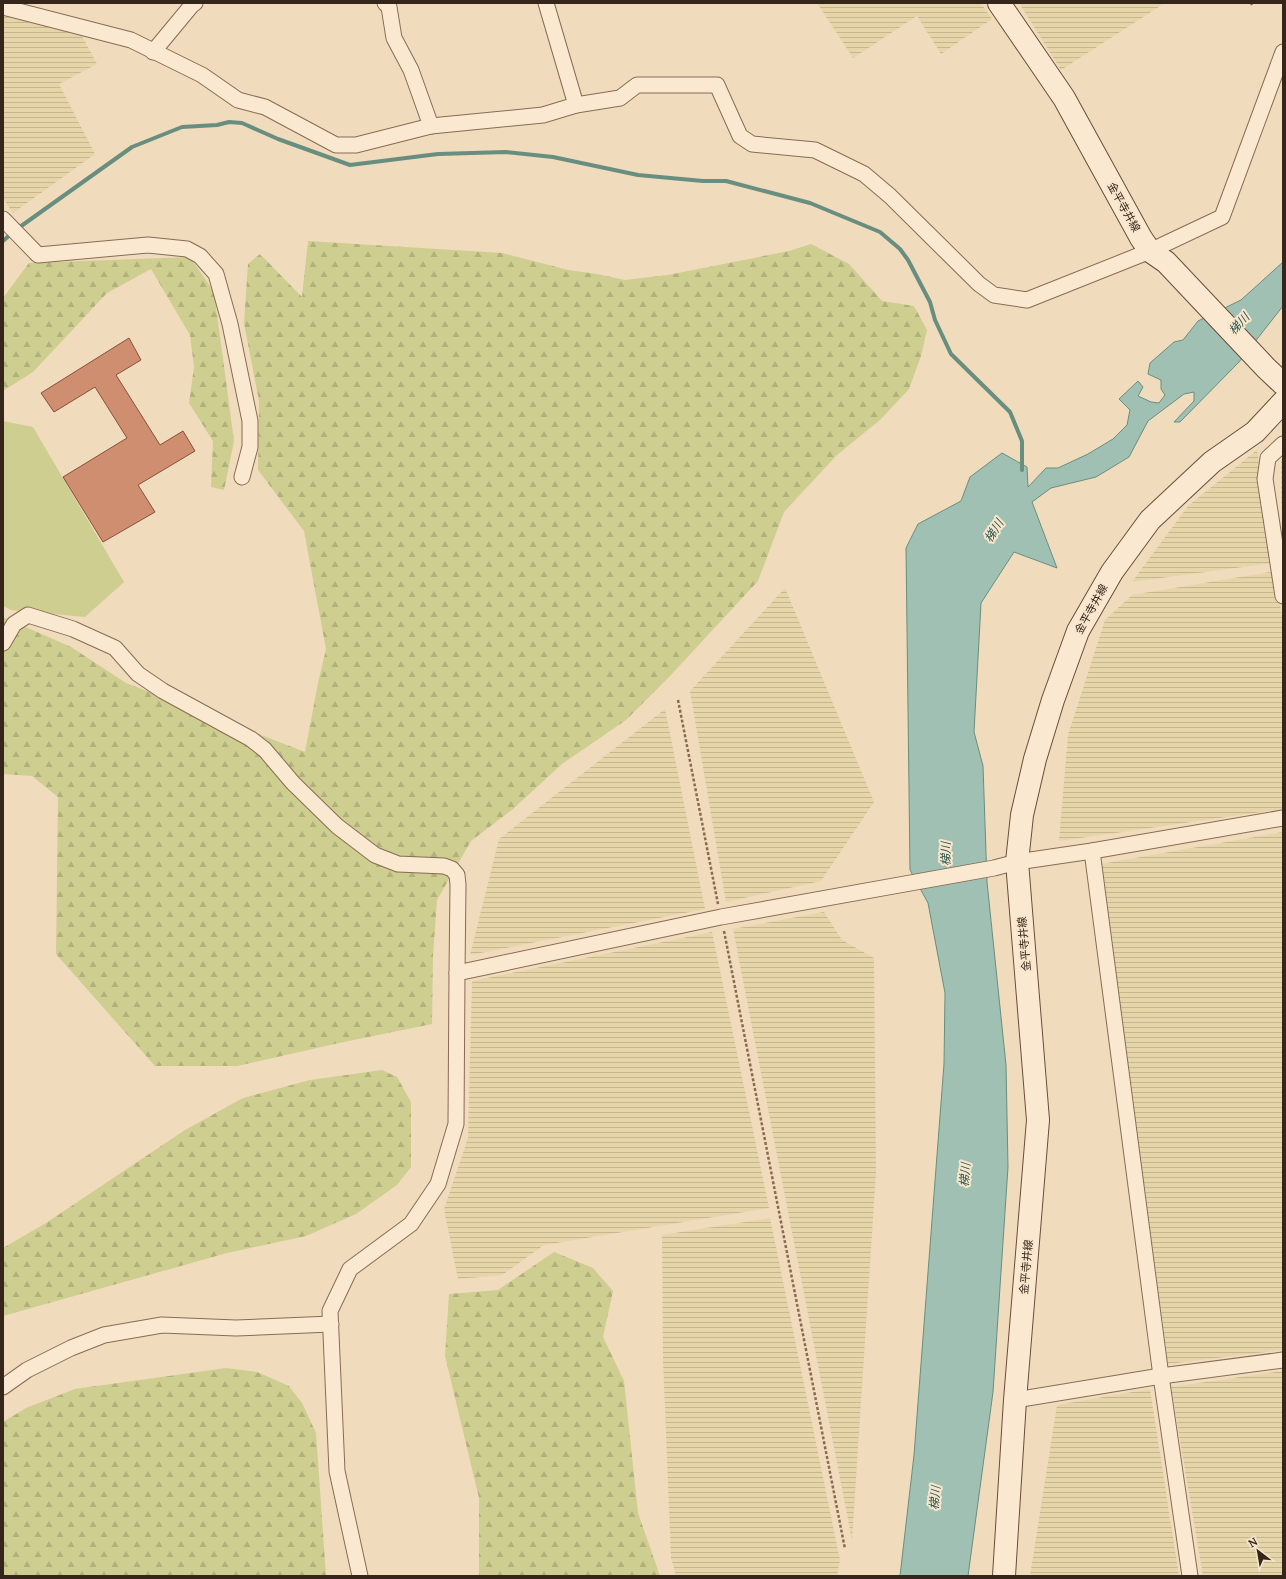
<svg xmlns="http://www.w3.org/2000/svg" width="1286" height="1579" viewBox="0 0 1286 1579" font-family="Lora,'Noto Sans JP',serif">
<style>
.farmland{fill:url(#farmland-rules)}
.forest{fill:url(#forest-firs)}
.green{fill:#cdce90}
.water{fill:#a0c0b4;stroke:#688e80}
.lines{fill:none;stroke-linecap:round;stroke-linejoin:round}
.stream{stroke:#688e80;stroke-width:4}
.building{fill:#d08e70;stroke:#88503a}
.street-casing{stroke:#886b55;stroke-width:17}
.secondary-casing{stroke:#694c39;stroke-width:24}
.path{stroke:#886b55;stroke-width:2.5;stroke-dasharray:3 2;stroke-linecap:butt}
.street{stroke:#fae9d0;stroke-width:15}
.secondary{stroke:#fae9d0;stroke-width:22}
.labels{text-anchor:middle;stroke-width:4;stroke-linejoin:round;paint-order:stroke}
.street-label{font-size:11px;fill:#36251b;stroke:#f7e6cc}
.water-label{font-size:12px;font-style:italic;fill:#29574f;stroke:#f7e6cc}
</style>
<defs>
<pattern id="farmland-rules" width="6" height="5" patternUnits="userSpaceOnUse"><rect width="6" height="5" fill="#e6d5a9"/><path d="M0 2.5h6" fill="none" stroke="#c6b791"/></pattern>
<pattern id="forest-firs" width="22" height="20" patternUnits="userSpaceOnUse"><rect width="22" height="20" fill="#cdce90"/><path d="M5 1l3.5 6h-7zM16 11l3.5 6h-7z" fill="#b1b17c"/></pattern>
</defs>
<rect width="100%" height="100%" fill="#f0dbbc"/>
<g class="farmland">
<polygon points="817,3 981,3 992,19 941,54 917,16 853,58"/>
<polygon points="1019,3 1165,3 1061,70"/>
<polygon points="3,16 82,36 97,64 59,84 95,154 13,213 3,198"/>
<polygon points="1257,450 1272,563 1132,582 1188,506"/>
<polygon points="1283,459 1283,521 1281,503 1281,460"/>
<polygon points="1276,571 1283,627 1283,809 1059,841 1068,735 1105,620 1132,595"/>
<polygon points="785,588 874,802 821,881 726,902 690,691"/>
<polygon points="665,709 705,909 470,955 499,839"/>
<polygon points="1283,832 1283,1350 1168,1364 1101,864"/>
<polygon points="824,912 842,940 874,958 876,1172 852,1540 733,929"/>
<polygon points="712,932 769,1208 544,1245 502,1275 458,1279 444,1209 468,1138 472,981"/>
<polygon points="770,1218 840,1560 837,1576 676,1576 671,1558 663,1360 662,1235"/>
<polygon points="1283,1371 1283,1576 1203,1576 1171,1387"/>
<polygon points="1150,1389 1179,1576 1030,1576 1057,1405"/>
</g>
<g class="forest">
<polygon points="308,241 502,253 568,270 597,274 625,280 668,275 789,251 811,244 849,264 882,301 914,306 927,330 921,356 909,389 880,420 837,455 784,512 758,581 670,676 626,720 562,764 513,809 471,841 437,900 433,955 432,1024 339,1043 237,1066 155,1066 56,954 58,797 32,776 3,774 3,617 71,647 126,683 305,752 318,683 326,649 304,531 258,470 259,401 244,323 248,264 260,254 302,297"/>
<polygon points="190,257 214,292 234,441 224,490 211,487 213,441 189,403 194,367 190,335 151,269 107,293 33,372 3,391 3,298 29,263"/>
<polygon points="382,1070 397,1077 411,1102 411,1167 397,1185 356,1214 306,1236 227,1253 3,1316 3,1248 46,1223 185,1130 243,1098 310,1080"/>
<polygon points="554,1252 593,1268 613,1291 603,1337 624,1381 638,1513 660,1576 479,1576 479,1498 445,1356 449,1294 498,1290"/>
<polygon points="226,1368 257,1372 289,1386 302,1403 316,1433 326,1576 3,1576 3,1422 26,1408 75,1389"/>
</g>
<polygon class="green" points="3,421 33,427 124,582 85,617 11,610 3,606"/>
<polygon class="water" points="1283,262 1283,306 1239,362 1180,422 1174,422 1194,401 1194,392 1184,394 1148,421 1129,457 1096,477 1051,488 1032,502 1057,568 1014,552 981,603 974,732 983,766 987,882 1006,1065 1008,1167 993,1392 968,1576 900,1576 914,1455 944,1064 945,993 928,903 910,870 906,548 918,524 961,501 970,477 1002,453 1027,467 1028,487 1046,468 1058,468 1088,454 1113,439 1127,425 1130,410 1119,399 1138,381 1143,387 1138,396 1151,402 1159,403 1165,395 1161,389 1161,380 1148,374 1150,363 1174,342 1183,340 1198,321 1241,300"/>
<g class="lines">
<g class="stream">
<polyline points="17,229 132,147 182,127 217,125 229,122 242,123 278,139 350,165 438,154 506,152 553,157 638,175 703,181 726,181 810,203 880,232 900,249 908,260 930,302 935,320 951,354 1010,412 1022,441 1022,470"/>
<polyline points="3,241 12,233"/>
</g>
</g>
<polygon class="building" points="129,338 141,360 116,375 160,445 183,431 195,451 138,485 155,512 103,542 63,477 127,438 95,387 54,412 41,393"/>
<g class="lines">
<g class="street-casing">
<g id="street">
<polyline points="385,3 389,7 394,38 411,70 431,126"/>
<polyline points="546,3 576,105"/>
<polyline points="3,7 131,40 202,75 238,100 265,107 336,145 356,145 431,126 543,115 576,105 620,98 637,85 717,85 740,136 752,144 815,150 864,174 890,196 979,284 994,295 1027,300 1150,251 1222,217 1283,52"/>
<polyline points="153,52 192,5 195,3"/>
<polyline points="3,219 38,255 148,245 187,249 200,256 216,274 230,324 250,421 250,447 242,477"/>
<polyline points="1283,444 1268,458 1265,479 1283,596"/>
<polyline points="3,643 14,624 28,615 73,629 115,648 138,674 163,691 251,739 265,750 293,783 337,826 375,855 398,864 444,866 452,869 457,875 458,885 457,973"/>
<polyline points="1092,851 1161,1376 1190,1576"/>
<polyline points="3,1387 27,1370 71,1348 104,1335 162,1325 236,1328 331,1324"/>
<polyline points="1015,1400 1161,1376 1283,1360"/>
<polyline points="360,1576 337,1471 330,1311 350,1269 411,1224 438,1184 456,1124 457,973 721,917 994,868 1017,862 1092,851 1283,818"/>
</g>
</g>
<g class="secondary-casing">
<g id="secondary">
<polyline points="999,3 1064,98 1141,238 1150,251 1166,262 1266,368 1283,384"/>
<polyline points="1004,1576 1015,1400 1038,1120 1017,862 1022,815 1035,759 1053,700 1078,631 1112,572 1150,520 1212,462 1255,432 1283,402"/>
</g>
</g>
<g class="path">
<polyline points="1251,3 1252,5"/>
<polyline points="678,700 718,904"/>
<polyline points="724,931 845,1549"/>
</g>
<use href="#street" class="street"/>
<use href="#secondary" class="secondary"/>
</g>
<g class="labels">
<g class="street-label">
<text transform="translate(1124 207) rotate(61)" y="4">金平寺井線</text>
<text transform="translate(1091 609) rotate(-61)" y="4">金平寺井線</text>
<text transform="translate(1024 944) rotate(-95)" y="4">金平寺井線</text>
<text transform="translate(1026 1267) rotate(-85)" y="4">金平寺井線</text>
</g>
<g class="water-label">
<text transform="translate(1239 324) rotate(-48)" y="4">梯川</text>
<text transform="translate(994 531) rotate(-58)" y="4">梯川</text>
<text transform="translate(946 854) rotate(-90)" y="4">梯川</text>
<text transform="translate(965 1175) rotate(-85)" y="4">梯川</text>
<text transform="translate(935 1498) rotate(-85)" y="4">梯川</text>
</g>
</g>
<rect width="1286" height="1579" fill="none" stroke="#36251b" stroke-width="8"/>
<g transform="translate(1258 1551) rotate(329)" stroke="#f7e6cc" stroke-width="3" paint-order="stroke">
<path d="M0-3L7 15L0 10L-7 15Z" fill="#36251b"/>
<text y="-6" font-size="11" font-weight="bold" text-anchor="middle" fill="#36251b">N</text>
</g>
</svg>
